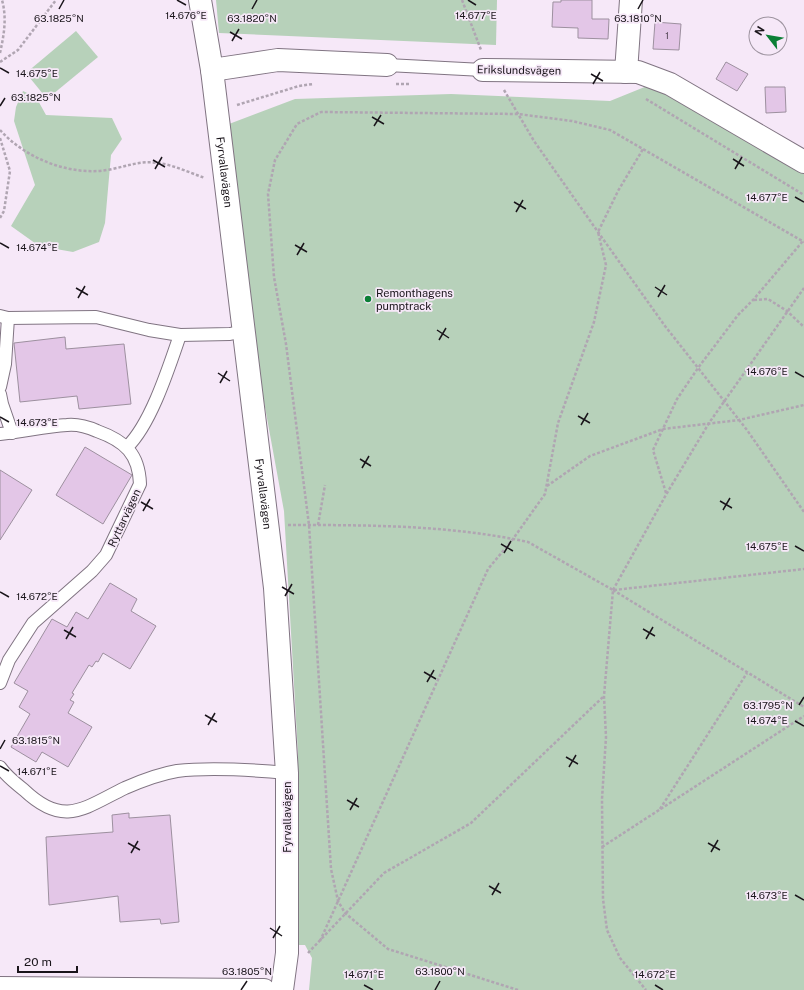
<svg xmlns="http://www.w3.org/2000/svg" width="804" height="990" viewBox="0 0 804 990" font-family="'Public Sans',sans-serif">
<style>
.green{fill:#b7d1ba}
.building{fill:#e3c6e7;stroke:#9d909f}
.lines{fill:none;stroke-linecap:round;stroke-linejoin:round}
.lane-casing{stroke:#807482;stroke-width:14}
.street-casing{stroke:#807482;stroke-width:24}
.path{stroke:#b0a5b2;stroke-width:2.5;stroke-dasharray:3 2;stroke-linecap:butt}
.lane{stroke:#fff;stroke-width:12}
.street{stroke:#fff;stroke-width:22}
.ticks{fill:none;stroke:#1a151b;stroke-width:1.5}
.poi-dot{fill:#0b7f36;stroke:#f6e8f8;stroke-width:1.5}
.labels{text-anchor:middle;stroke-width:3.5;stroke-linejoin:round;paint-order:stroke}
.number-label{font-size:9px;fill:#4c414e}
.street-label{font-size:11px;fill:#1a151b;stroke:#f6e8f8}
.poi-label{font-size:11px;fill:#1a151b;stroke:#f6e8f8;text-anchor:start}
.ticks-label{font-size:10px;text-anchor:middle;fill:#1a151b;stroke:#f6e8f8;stroke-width:3.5;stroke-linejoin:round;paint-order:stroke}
</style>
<rect width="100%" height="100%" fill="#f6e8f8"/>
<g class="green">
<polygon points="216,0 497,0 496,45 219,33"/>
<polygon points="76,31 98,57 47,99 26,73"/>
<polygon points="657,82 804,173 804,990 309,990 312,958 305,945 296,945 298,754 284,511 251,331 229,124 295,99 451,94 610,101"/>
<polygon points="23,91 36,97 46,115 112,118 122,139 111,155 105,223 99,242 73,252 39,246 11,226 35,185 14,121 16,107"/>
</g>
<g class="building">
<polygon points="561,0 592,0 592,19 609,19 608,39 578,38 578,28 552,27 553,2 561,2"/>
<polygon points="655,22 681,24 679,50 653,49"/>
<polygon points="726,62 748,74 737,91 716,79"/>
<polygon points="765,87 785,87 786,112 766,113"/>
<polygon points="65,337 66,349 124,344 131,404 79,409 77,396 20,402 14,343"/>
<polygon points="85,447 132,475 103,524 56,495"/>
<polygon points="0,470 32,490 0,540"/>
<polygon points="110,583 137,599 131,611 156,626 130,669 103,653 98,662 96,661 92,667 89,665 72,693 74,694 70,700 74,702 68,713 92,727 68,767 42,752 36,762 11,747 30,714 19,707 28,691 14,683 52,619 67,627 76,612 88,619"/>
<polygon points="129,813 129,818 170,815 179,922 161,924 160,919 120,922 118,896 49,905 46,837 113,832 112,815"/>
</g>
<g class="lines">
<g class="lane-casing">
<g id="lane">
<polyline points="387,65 483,70"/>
<polyline points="0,316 8,318 96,317 149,330 180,335 230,334 244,331"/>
<polyline points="0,387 5,364 8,318"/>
<polyline points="0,394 2,404 12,433"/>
<path d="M0,434C23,432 45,426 67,425C78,424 88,427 97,431C125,441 139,454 140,484L106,555L92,571L33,623L9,660L0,683"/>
<path d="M127,447C151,424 169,367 180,335"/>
<path d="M0,767C6,776 15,783 24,790C64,828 84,808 125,788C141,781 159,774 177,771C210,767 254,770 287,773"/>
</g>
</g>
<g class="street-casing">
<g id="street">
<path id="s1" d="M200,0L212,70L275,588L287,773V953L282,990"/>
<polyline points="212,70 278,60 387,65"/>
<polyline points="483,70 638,72 670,84 804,162"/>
<polyline points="626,72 631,0"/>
<polyline points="0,988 264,990"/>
</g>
</g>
<g class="path">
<polyline points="462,0 481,50"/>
<path d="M0,53C4,35 7,18 2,0"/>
<polyline points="0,62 18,50 56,0"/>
<polyline points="396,84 409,84"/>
<polyline points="504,90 534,141 598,232 665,326 747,430 804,512"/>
<polyline points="646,99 804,195"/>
<polyline points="237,105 299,86 313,84"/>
<path d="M0,130C25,158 69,176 107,170C125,167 140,160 158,163C174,165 190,173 205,178"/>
<polyline points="0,138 10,171 4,211 0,218"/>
<polyline points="754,300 768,299 787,311 804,327"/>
<polyline points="547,486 590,456 663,429 739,420 804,405"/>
<polyline points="666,493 653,450 677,399 698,368 738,315 753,300 803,241"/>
<path d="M288,525C368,525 450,525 528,542L613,590L604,696L606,737L602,799L603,899L607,930L620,958L646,990"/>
<polyline points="318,525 325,485"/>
<polyline points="613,590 667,493 709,423 804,288"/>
<polyline points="613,590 804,707"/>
<polyline points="614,590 804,569"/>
<polyline points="660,809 747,673"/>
<polyline points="602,847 804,716"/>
<polyline points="320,941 488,569 513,539 545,494 558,423 594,322 606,265 598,232 618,191 643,149"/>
<polyline points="308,953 384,873 471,823 604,696"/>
<polyline points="518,990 388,949 345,913 338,901 331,869 309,525 286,344 274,277 268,194 275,160 297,124 321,112 518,114 572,121 610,130 804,242"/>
</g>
<use href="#lane" class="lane"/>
<use href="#street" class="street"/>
</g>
<path class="ticks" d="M177,0L186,5M468,0L476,5M59,9L64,0M252,9L257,0M638,9L643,0M230,32L242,39M232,41L239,29M0,68L9,73M591,74L603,81M593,84L600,72M0,106L5,98M372,117L384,124M374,126L381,115M733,159L744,166M153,160L165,167M155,169L162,157M735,169L742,157M795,197L804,202M514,202L526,209M516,212L523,200M0,243L9,248M295,245L307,252M297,255L304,243M655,287L667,295M76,288L88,295M658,297L665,285M78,298L85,286M437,330L449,338M439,340L446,328M795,372L804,377M218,373L230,381M220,383L227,371M578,416L590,423M0,417L9,422M581,425L588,413M360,459L371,466M362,468L369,456M720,501L732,508M141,502L153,509M723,510L730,498M143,511L150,499M501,544L513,551M795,546L804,551M504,553L511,541M282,587L294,594M0,592L9,597M285,596L292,584M643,629L655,636M64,630L76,637M66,639L73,627M646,639L653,627M424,672L436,679M427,682L434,670M799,705L804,697M205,715L217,722M795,721L804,726M208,725L215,713M0,749L5,740M566,757L578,764M0,766L9,771M569,767L576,755M347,800L359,807M350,810L357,798M128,843L140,850M708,843L720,850M711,852L718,840M131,853L138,841M489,886L501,893M492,895L499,883M795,895L804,900M270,928L282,936M273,938L280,926M364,985L373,990M655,985L663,990M241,990L247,981M435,990L440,981"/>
<circle class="poi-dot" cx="368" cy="299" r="4"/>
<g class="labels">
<g class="number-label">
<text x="667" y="39">1</text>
</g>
<g class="street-label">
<text transform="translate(519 70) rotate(1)" y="4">Erikslundsvägen</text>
<text dy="4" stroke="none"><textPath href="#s1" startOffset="174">Fyrvallavägen</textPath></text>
<text dy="4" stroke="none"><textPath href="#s1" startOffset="498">Fyrvallavägen</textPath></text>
<text transform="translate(124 518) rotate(-65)" y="4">Ryttarvägen</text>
<text transform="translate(287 817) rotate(-90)" y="4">Fyrvallavägen</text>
</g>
<g class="poi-label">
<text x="376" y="297">Remonthagens<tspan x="376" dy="13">pumptrack</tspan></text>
</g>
</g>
<g class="ticks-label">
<text x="186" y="19">14.676°E</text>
<text x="476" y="19">14.677°E</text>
<text x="59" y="22">63.1825°N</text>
<text x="252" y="22">63.1820°N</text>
<text x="638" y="22">63.1810°N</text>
<text x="37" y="77">14.675°E</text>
<text x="36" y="101">63.1825°N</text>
<text x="767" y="201">14.677°E</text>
<text x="37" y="251">14.674°E</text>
<text x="767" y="375">14.676°E</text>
<text x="37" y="426">14.673°E</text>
<text x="767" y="550">14.675°E</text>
<text x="37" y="600">14.672°E</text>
<text x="768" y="709">63.1795°N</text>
<text x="767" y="724">14.674°E</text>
<text x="36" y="744">63.1815°N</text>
<text x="37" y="775">14.671°E</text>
<text x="767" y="899">14.673°E</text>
<text x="247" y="975">63.1805°N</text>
<text x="440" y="975">63.1800°N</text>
<text x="364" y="978">14.671°E</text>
<text x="655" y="978">14.672°E</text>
</g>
<g transform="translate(768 36) rotate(301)"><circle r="19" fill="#f6e8f8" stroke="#9e94a0"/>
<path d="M0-3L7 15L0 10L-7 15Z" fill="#0b7f36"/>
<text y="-6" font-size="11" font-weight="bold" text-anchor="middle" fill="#1a151b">N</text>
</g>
<path d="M18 966v6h59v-6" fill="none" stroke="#1a151b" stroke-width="2"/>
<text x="24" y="966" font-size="12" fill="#1a151b" stroke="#f6e8f8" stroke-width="3" paint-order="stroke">20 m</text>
</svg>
